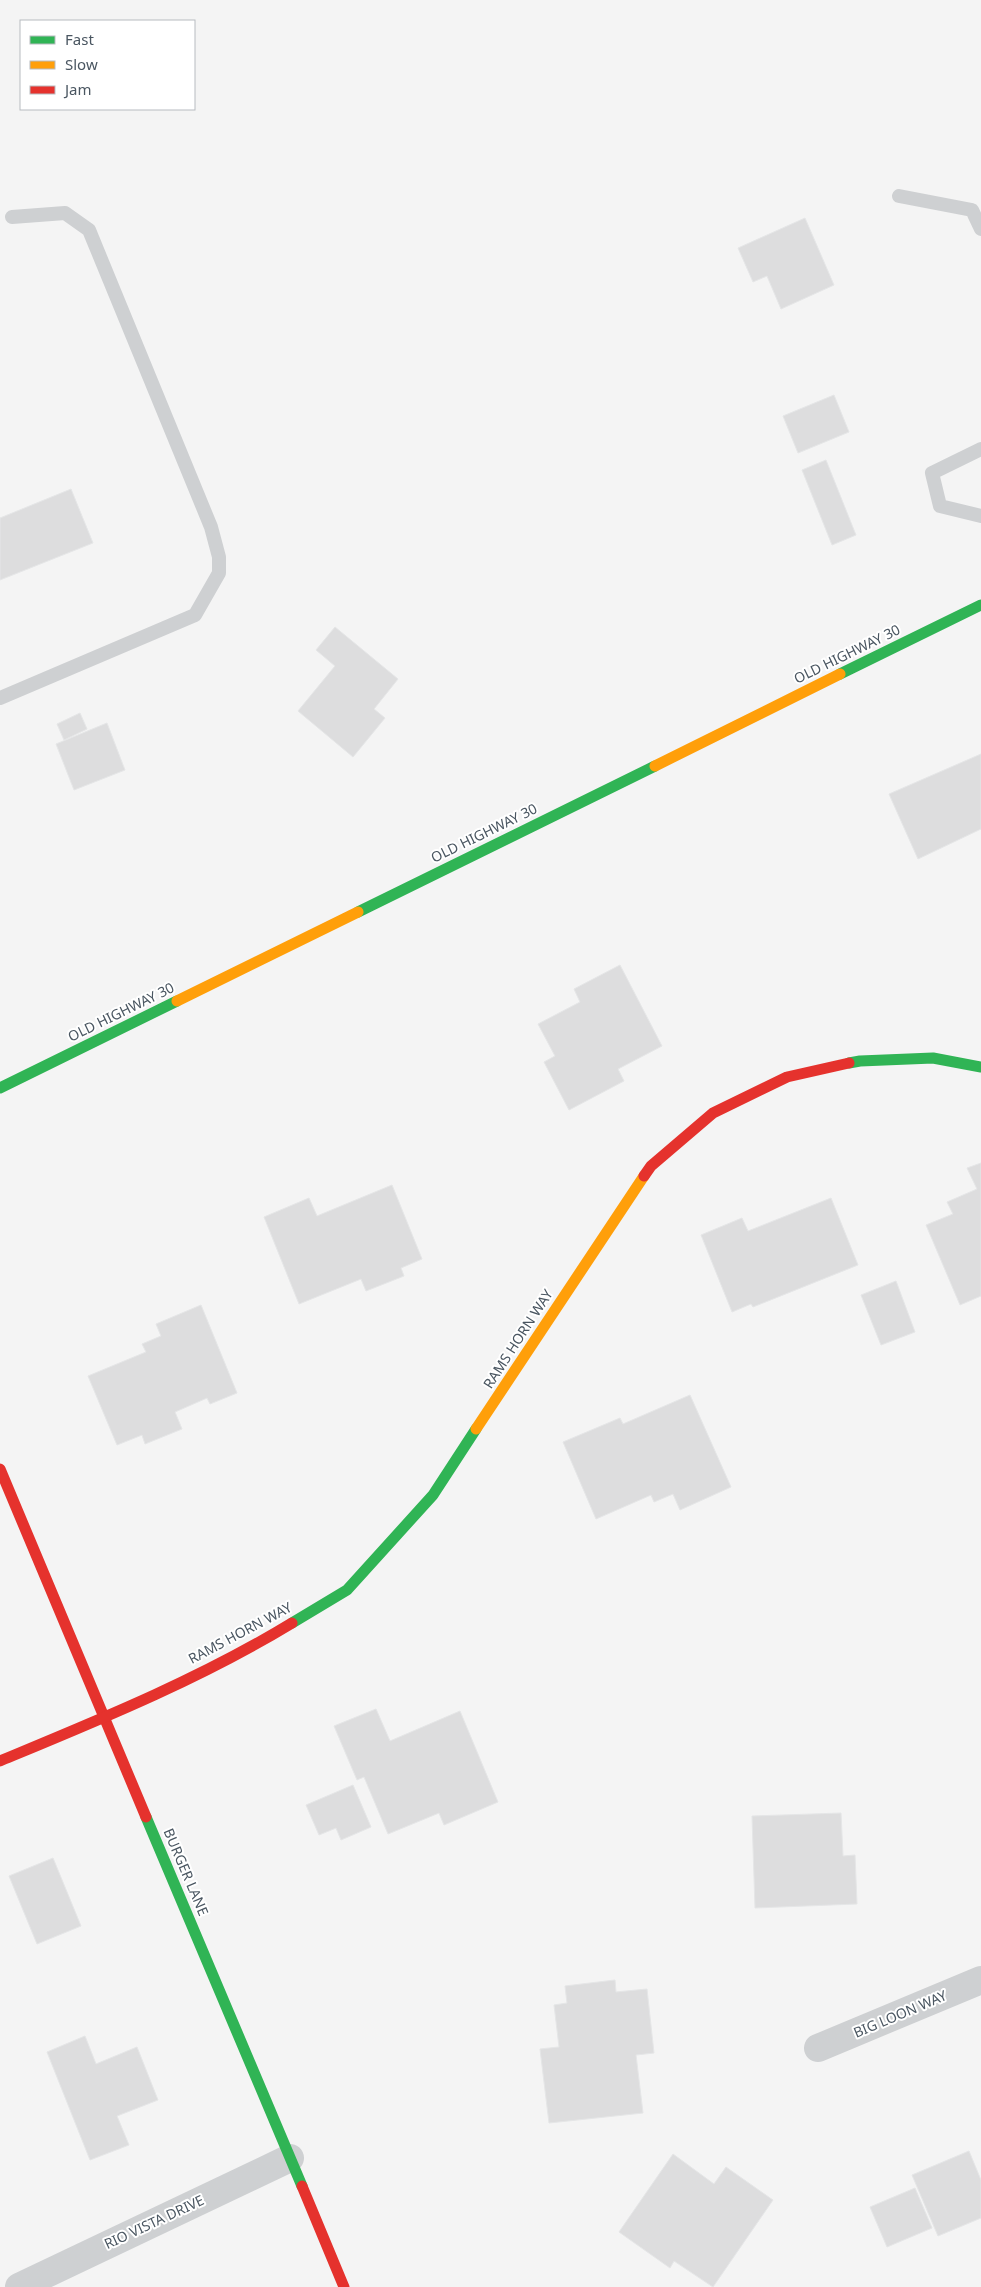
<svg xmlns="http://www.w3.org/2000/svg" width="981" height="2287" viewBox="0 0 981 2287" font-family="'Noto Sans',sans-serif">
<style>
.building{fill:#ddddde;stroke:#e5e6e7}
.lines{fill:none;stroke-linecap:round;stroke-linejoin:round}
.lane{stroke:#ced0d2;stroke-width:14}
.street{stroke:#ced0d2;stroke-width:28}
.fast{stroke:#30b455;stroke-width:11}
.slow{stroke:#ff9f0a;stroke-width:11}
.jam{stroke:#e5322d;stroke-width:11}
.labels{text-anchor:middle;stroke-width:4;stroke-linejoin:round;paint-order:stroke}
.street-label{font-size:14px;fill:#4a5661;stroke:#fff}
</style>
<rect width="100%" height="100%" fill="#f4f4f4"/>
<g class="building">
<polygon points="805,218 834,285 781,309 767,276 753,282 738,248"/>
<polygon points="834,395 849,432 798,453 783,416"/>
<polygon points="826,460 856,535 832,545 802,470"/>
<polygon points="71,489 93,543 0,580 0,518"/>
<polygon points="335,627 398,679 374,709 385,718 353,757 298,711 335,666 316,650"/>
<polygon points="80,713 87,729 64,740 57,724"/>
<polygon points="107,723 125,770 74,790 56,744"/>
<polygon points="981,754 981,829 918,859 889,794"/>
<polygon points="620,965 662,1046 618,1069 624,1081 569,1110 544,1062 555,1056 538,1024 580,1002 574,989"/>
<polygon points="981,1163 981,1296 960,1305 926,1225 953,1214 947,1202 977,1189 967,1168"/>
<polygon points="392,1185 422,1259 401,1268 404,1276 366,1291 361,1279 299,1304 264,1217 309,1198 317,1216"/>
<polygon points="831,1198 858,1265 753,1307 751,1304 732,1312 701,1235 742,1218 748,1231"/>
<polygon points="896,1281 915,1332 881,1345 861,1295"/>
<polygon points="201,1305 237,1393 210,1404 207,1398 175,1412 182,1429 145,1444 142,1435 117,1445 88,1376 146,1352 142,1344 161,1336 156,1324"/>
<polygon points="690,1395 731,1487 680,1510 673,1494 654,1502 651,1495 596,1519 563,1442 620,1418 623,1424"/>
<polygon points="376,1709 390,1741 460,1711 498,1802 444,1825 439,1813 388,1834 364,1777 357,1780 334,1726"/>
<polygon points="353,1785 371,1827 341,1840 336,1828 319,1835 306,1805"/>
<polygon points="841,1813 843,1856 855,1855 857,1904 755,1908 752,1816"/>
<polygon points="53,1858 81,1926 37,1944 9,1876"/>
<polygon points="615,1980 616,1992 647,1989 654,2053 636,2055 643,2113 549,2123 540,2049 559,2047 554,2005 567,2003 565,1986"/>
<polygon points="85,2036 96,2064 137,2047 158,2100 117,2116 129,2145 90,2160 47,2052"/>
<polygon points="969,2151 981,2180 981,2218 938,2236 912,2175"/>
<polygon points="673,2154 714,2184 726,2167 773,2200 713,2287 674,2261 670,2268 619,2232"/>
<polygon points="915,2188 932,2228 887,2247 870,2207"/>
</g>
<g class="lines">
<g class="lane">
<polyline points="899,196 972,210 981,229"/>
<polyline points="981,449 932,473 940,506 981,516"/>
<polyline points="0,698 195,615 219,573 219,557 211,527 89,230 65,213 12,217"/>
</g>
<g class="street">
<polyline points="818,2048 981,1980"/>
<polyline points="19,2287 290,2158"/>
</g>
<g class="fast">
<polyline points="840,674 981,605"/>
<polyline points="358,912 655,766"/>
<polyline points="849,1063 860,1061 933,1058 981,1067"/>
<polyline points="0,1088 177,1001"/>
<polyline points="292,1623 347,1590 433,1495 476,1429"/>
<polyline points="146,1817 302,2186"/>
</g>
<g class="slow">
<polyline points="655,766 840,674"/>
<polyline points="177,1001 358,912"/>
<polyline points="476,1429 644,1176"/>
</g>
<g class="jam">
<polyline points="644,1176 651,1166 713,1113 787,1077 849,1063"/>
<polyline points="0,1469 146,1817"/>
<path d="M0,1761C99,1720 200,1679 292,1623"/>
<polyline points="302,2186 344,2287"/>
</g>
</g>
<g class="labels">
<g class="street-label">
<text transform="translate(847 654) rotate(-26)" y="5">OLD HIGHWAY 30</text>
<text transform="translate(484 833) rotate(-26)" y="5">OLD HIGHWAY 30</text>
<text transform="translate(121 1012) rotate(-26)" y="5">OLD HIGHWAY 30</text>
<text transform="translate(518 1339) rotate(-57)" y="5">RAMS HORN WAY</text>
<text transform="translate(240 1633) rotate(-28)" y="5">RAMS HORN WAY</text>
<text transform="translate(186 1872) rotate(67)" y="5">BURGER LANE</text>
<text transform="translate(900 2014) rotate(-23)" y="5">BIG LOON WAY</text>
<text transform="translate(154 2222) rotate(-25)" y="5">RIO VISTA DRIVE</text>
</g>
</g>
<rect x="20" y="20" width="175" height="90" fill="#ffffff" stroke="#b7bbc0"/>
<rect x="30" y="36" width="25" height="8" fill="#30b455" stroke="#b7bbc0"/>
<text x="65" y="45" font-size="15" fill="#4a5661">Fast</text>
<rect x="30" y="61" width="25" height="8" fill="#ff9f0a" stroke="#b7bbc0"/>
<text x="65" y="70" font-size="15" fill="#4a5661">Slow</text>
<rect x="30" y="86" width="25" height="8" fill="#e5322d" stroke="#b7bbc0"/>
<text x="65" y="95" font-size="15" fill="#4a5661">Jam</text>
</svg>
